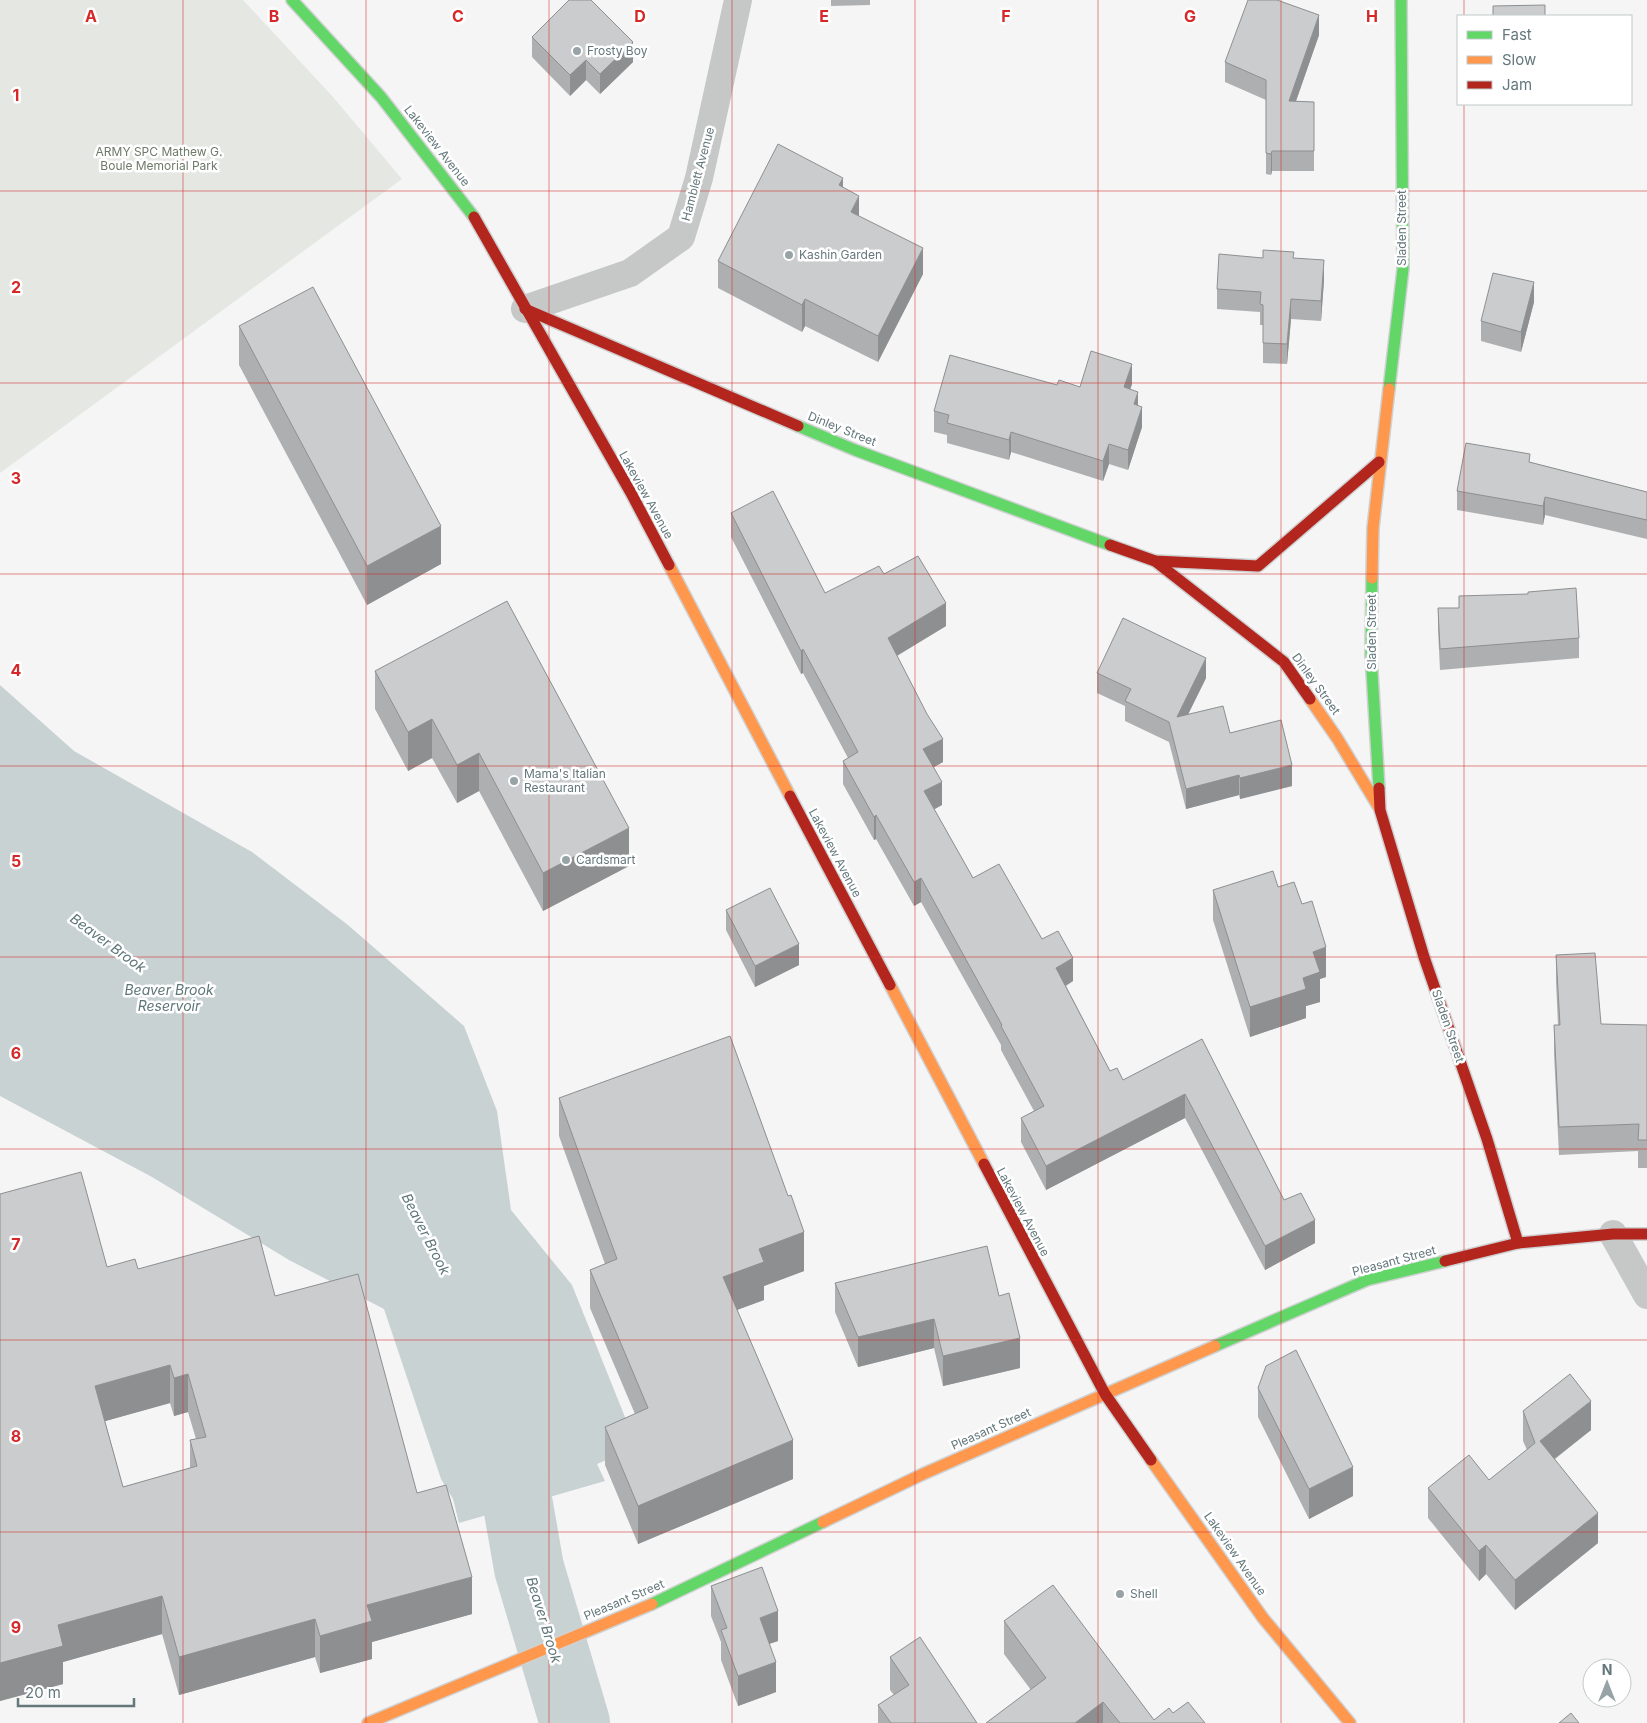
<svg xmlns="http://www.w3.org/2000/svg" width="1647" height="1723" viewBox="0 0 1647 1723" font-family="Inter,sans-serif">
<style>
.green{fill:#e4e7e2}
.water{fill:#c8d2d3}
.lines{fill:none;stroke-linecap:round;stroke-linejoin:round}
.river{stroke:#c8d2d3;stroke-width:70}
.fast-casing{stroke:#d0d1d2;stroke-width:14}
.slow-casing{stroke:#d0d1d2;stroke-width:14}
.jam-casing{stroke:#d0d1d2;stroke-width:14}
.street{stroke:#c6c8c8;stroke-width:28}
.fast{stroke:#63d668;stroke-width:11}
.slow{stroke:#ff974d;stroke-width:11}
.jam{stroke:#b3261e;stroke-width:11}
.wall{fill:#aeafb0;fill-rule:evenodd}
.shaded-wall{fill:#8d8f90}
.building{fill:#cacccd;stroke:#8d8f90;fill-rule:evenodd}
.grid{fill:none;stroke:#d62828;stroke-width:1;stroke-opacity:0.55}
.poi-dot{fill:#97a3a6;stroke:#fff;stroke-width:2}
.labels{text-anchor:middle;stroke-width:5;stroke-linejoin:round;paint-order:stroke}
.poi-label{font-size:12px;fill:#64777b;stroke:#fff;text-anchor:start}
.street-label{font-size:12px;fill:#64777b;stroke:#fff}
.park-label{font-size:12px;fill:#6e7967;stroke:#fff}
.water-label{font-size:14px;font-style:italic;fill:#5f7677;stroke:#fff}
.grid-label{font-size:16px;text-anchor:middle;font-weight:bold;fill:#d62828;stroke:#fff;stroke-width:5;stroke-linejoin:round;paint-order:stroke}
</style>
<rect width="100%" height="100%" fill="#f5f5f5"/>
<polygon class="green" points="0,0 243,0 333,97 402,179 0,473"/>
<polygon class="water" points="0,685 74,751 252,852 348,925 464,1026 497,1111 511,1210 572,1285 637,1447 597,1464 605,1481 459,1523 453,1499 441,1479 384,1309 289,1260 152,1177 0,1096"/>
<g class="lines">
<polyline class="river" points="491,1413 518,1505 529,1568 575,1723"/>
<g class="fast-casing">
<g id="fast">
<polyline points="292,0 381,97 474,217"/>
<polyline points="1389,389 1403,269 1401,0"/>
<polyline points="798,426 855,450 1110,545"/>
<polyline points="1372,578 1371,655 1379,788"/>
<polyline points="1215,1346 1367,1280 1445,1261"/>
<polyline points="652,1604 823,1522"/>
</g>
</g>
<g class="slow-casing">
<g id="slow">
<polyline points="669,565 790,796"/>
<polyline points="1372,578 1373,528 1389,389"/>
<polyline points="1310,699 1337,738 1378,806"/>
<polyline points="890,985 984,1164"/>
<polyline points="1151,1460 1263,1618 1350,1723"/>
<polyline points="823,1522 923,1474 1215,1346"/>
<polyline points="368,1723 652,1604"/>
</g>
</g>
<g class="jam-casing">
<g id="jam">
<polyline points="474,217 631,493 669,565"/>
<polyline points="525,309 798,426"/>
<polyline points="1110,545 1155,561 1258,566 1379,462"/>
<polyline points="1155,561 1284,662 1310,699"/>
<polyline points="1379,788 1380,810 1424,957 1487,1139 1518,1243"/>
<polyline points="790,796 890,985"/>
<polyline points="984,1164 1105,1394 1151,1460"/>
<polyline points="1445,1261 1518,1243 1613,1234 1647,1234"/>
</g>
</g>
<g class="street">
<polyline points="525,309 630,273 681,237 699,178 738,0"/>
<polyline points="1613,1234 1647,1295"/>
</g>
<use href="#fast" class="fast"/>
<use href="#slow" class="slow"/>
<use href="#jam" class="jam"/>
</g>
<g class="wall">
<polygon points="831,0 870,0 870,5 831,6"/>
<polygon points="1319,35 1296,101 1314,102 1314,171 1272,171 1271,175 1266,174 1266,100 1225,82 1225,62"/>
<polygon points="532,37 633,62 600,94 586,80 570,96 532,57"/>
<polygon points="843,187 859,216 923,274 878,362 805,326 802,332 718,288 718,261"/>
<polygon points="1263,258 1294,258 1324,280 1321,321 1291,319 1287,364 1263,363 1263,325 1260,325 1260,312 1217,309 1217,289"/>
<polygon points="1534,302 1521,352 1481,341 1481,321"/>
<polygon points="239,326 441,564 367,605 239,365"/>
<polygon points="1132,384 1130,389 1138,406 1142,427 1128,470 1109,464 1103,481 1011,452 1009,460 947,443 947,435 934,432 934,411 1057,385 1080,387"/>
<polygon points="1530,462 1647,492 1647,539 1545,515 1543,525 1457,510 1457,491"/>
<polygon points="731,513 825,593 884,574 946,626 897,656 943,762 934,767 942,805 934,809 973,878 1042,939 1073,981 1066,986 1110,1071 1123,1080 1202,1039 1284,1200 1315,1243 1265,1270 1185,1118 1046,1190 1021,1142 1021,1118 1034,1111 1001,1050 1001,1045 921,902 914,906 876,839 874,840 843,784 843,761 848,758 803,673 801,674 731,537"/>
<polygon points="1459,596 1579,638 1579,658 1440,670 1438,629 1438,608 1459,608"/>
<polygon points="375,671 629,866 543,911 479,791 457,803 432,758 408,771 375,709"/>
<polygon points="1097,673 1206,678 1188,714 1230,733 1292,786 1240,799 1239,795 1186,809 1169,742 1125,721 1125,706 1097,693"/>
<polygon points="1278,887 1302,904 1326,977 1320,979 1320,1002 1306,1006 1306,1018 1250,1037 1213,920 1213,890"/>
<polygon points="726,910 799,965 755,987 726,930"/>
<polygon points="1556,955 1601,1024 1647,1025 1647,1168 1638,1168 1638,1151 1559,1155 1554,1053 1554,1025 1558,1025 1556,982"/>
<polygon points="559,1098 804,1271 764,1286 764,1300 737,1310 793,1479 638,1544 605,1465 605,1427 635,1414 590,1308 590,1270 605,1264 559,1136"/>
<path d="M107,1267L138,1269L275,1296L417,1493L472,1614L372,1642V1659L320,1673L315,1657L179,1695L162,1634L63,1662V1684L0,1701ZM170,1403L174,1416L188,1412L196,1439L190,1440V1468L123,1487L105,1421Z"/>
<polygon points="835,1283 999,1296 1020,1368 943,1386 934,1348 858,1367 835,1312"/>
<polygon points="1258,1388 1353,1496 1309,1519 1258,1417"/>
<polygon points="1523,1411 1591,1430 1555,1459 1598,1543 1515,1610 1486,1574 1479,1581 1428,1518 1428,1488 1489,1480 1527,1450 1523,1441"/>
<polygon points="711,1586 778,1641 769,1644 776,1692 738,1706 721,1660 721,1642 711,1616"/>
<polygon points="1004,1621 1154,1720 1173,1713 1205,1723 986,1723 1031,1690 1004,1654"/>
<polygon points="890,1657 977,1723 878,1723 878,1705 894,1695 890,1690"/>
</g>
<g class="shaded-wall">
<polygon points="1319,15 1319,35 1289,121 1289,101"/>
<polygon points="633,42 633,62 600,94 600,74"/>
<polygon points="586,60 586,80 570,96 570,75"/>
<polygon points="1272,151 1272,171 1271,175 1271,154"/>
<polygon points="843,178 843,205 839,185"/>
<polygon points="859,196 859,222 851,212"/>
<polygon points="923,248 923,274 878,362 878,336"/>
<polygon points="1324,260 1324,280 1321,321 1321,301"/>
<polygon points="1534,282 1534,302 1521,352 1521,332"/>
<polygon points="805,299 805,326 802,332 802,305"/>
<polygon points="1291,299 1291,319 1287,364 1287,344"/>
<polygon points="1132,364 1132,384 1124,408 1124,387"/>
<polygon points="1138,392 1138,412 1134,404"/>
<polygon points="1142,407 1142,427 1128,470 1128,450"/>
<polygon points="1011,432 1011,452 1009,460 1009,440"/>
<polygon points="1109,444 1109,464 1103,481 1103,461"/>
<polygon points="1545,497 1545,515 1543,525 1543,506"/>
<polygon points="441,526 441,564 367,605 367,566"/>
<polygon points="946,603 946,626 888,661 888,638"/>
<polygon points="803,649 803,673 801,674 801,651"/>
<polygon points="1206,658 1206,678 1177,737 1177,717"/>
<polygon points="432,719 432,758 408,771 408,732"/>
<polygon points="943,739 943,762 923,773 923,749"/>
<polygon points="479,753 479,791 457,803 457,765"/>
<polygon points="1292,765 1292,786 1240,799 1240,778"/>
<polygon points="1239,775 1239,795 1186,809 1186,789"/>
<polygon points="942,782 942,805 924,815 924,791"/>
<polygon points="876,815 876,839 874,840 874,817"/>
<polygon points="629,828 629,866 543,911 543,873"/>
<polygon points="921,878 921,902 914,906 914,882"/>
<polygon points="799,944 799,965 755,987 755,966"/>
<polygon points="1326,947 1326,977 1320,979 1320,1002 1306,1006 1306,1018 1250,1037 1250,1007 1303,978 1313,952"/>
<polygon points="1073,958 1073,981 1056,991 1056,968"/>
<polygon points="1185,1094 1185,1118 1046,1190 1046,1166"/>
<polygon points="1315,1220 1315,1243 1265,1270 1265,1246"/>
<polygon points="804,1232 804,1271 764,1286 764,1300 723,1315 723,1277 759,1249"/>
<polygon points="934,1319 934,1348 858,1367 858,1337"/>
<polygon points="1020,1338 1020,1368 943,1386 943,1356"/>
<polygon points="170,1365 170,1403 95,1424 95,1386"/>
<polygon points="188,1374 188,1412 174,1416 174,1378"/>
<polygon points="1591,1401 1591,1430 1540,1470 1540,1441"/>
<polygon points="793,1440 793,1479 638,1544 638,1506"/>
<polygon points="1353,1467 1353,1496 1309,1519 1309,1489"/>
<polygon points="1598,1513 1598,1543 1515,1610 1515,1580"/>
<polygon points="1486,1545 1486,1574 1479,1581 1479,1551"/>
<polygon points="472,1577 472,1614 372,1642 372,1659 320,1673 320,1636 367,1605"/>
<polygon points="162,1596 162,1634 63,1662 63,1684 0,1701 0,1663 58,1625"/>
<polygon points="778,1611 778,1641 760,1647 760,1618"/>
<polygon points="315,1619 315,1657 179,1695 179,1657"/>
<polygon points="776,1662 776,1692 738,1706 738,1676"/>
<polygon points="1103,1702 1103,1723 1075,1723"/>
</g>
<g class="building">
<polygon points="569,0 591,0 633,42 600,74 586,60 570,75 532,37"/>
<polygon points="1248,0 1277,0 1319,15 1289,101 1314,102 1314,151 1272,151 1271,154 1266,153 1266,80 1225,62"/>
<polygon points="1545,5 1545,16 1493,16 1493,6"/>
<polygon points="778,144 843,178 839,185 859,196 851,212 923,248 878,336 805,299 802,305 718,261"/>
<polygon points="1263,250 1294,252 1293,258 1324,260 1321,301 1291,299 1287,344 1263,343 1263,305 1260,304 1261,292 1217,289 1219,254 1263,258"/>
<polygon points="1493,273 1534,282 1521,332 1481,321"/>
<polygon points="313,287 441,526 367,566 239,326"/>
<polygon points="1091,351 1132,364 1124,387 1138,392 1134,404 1142,407 1128,450 1109,444 1103,461 1011,432 1009,440 947,423 949,415 934,411 950,355 1057,385 1059,380 1080,387"/>
<polygon points="1466,443 1530,454 1529,462 1647,492 1647,520 1545,497 1543,506 1457,491"/>
<polygon points="773,491 825,593 879,566 884,574 918,556 946,603 888,638 927,714 943,739 923,749 942,782 924,791 973,878 999,864 1042,939 1058,931 1073,958 1056,968 1110,1071 1117,1068 1123,1080 1202,1039 1284,1200 1301,1193 1315,1220 1265,1246 1185,1094 1046,1166 1021,1118 1044,1106 1001,1026 1002,1025 921,878 914,882 876,815 874,817 843,761 858,752 803,649 801,651 731,513"/>
<polygon points="1576,588 1579,638 1440,649 1438,608 1459,608 1459,596 1528,594 1528,592"/>
<polygon points="507,601 629,828 543,873 479,753 457,765 432,719 408,732 375,671"/>
<polygon points="1123,618 1206,658 1177,717 1223,706 1230,733 1281,720 1292,765 1240,778 1239,775 1186,789 1169,722 1125,701 1131,689 1097,673"/>
<polygon points="1273,871 1278,887 1294,882 1302,904 1312,901 1326,947 1313,952 1320,972 1303,978 1306,989 1250,1007 1213,890"/>
<polygon points="770,888 799,944 755,966 726,910"/>
<polygon points="1595,953 1601,1024 1647,1025 1647,1140 1638,1140 1639,1124 1559,1127 1554,1025 1560,1025 1556,955"/>
<polygon points="730,1036 788,1196 791,1195 804,1232 759,1249 764,1262 723,1277 793,1440 638,1506 605,1427 648,1408 590,1270 617,1259 559,1098"/>
<path d="M81,1172L107,1267L135,1259L138,1269L259,1236L275,1296L358,1274L417,1493L446,1485L472,1577L367,1605L372,1621L320,1636L315,1619L179,1657L162,1596L58,1625L63,1646L0,1663V1194ZM170,1365L174,1378L188,1374L206,1437L190,1440L197,1466L123,1487L95,1386Z"/>
<polygon points="987,1246 999,1296 1009,1293 1020,1338 943,1356 934,1319 858,1337 835,1283"/>
<polygon points="1296,1350 1353,1467 1309,1489 1258,1388 1266,1366"/>
<polygon points="1570,1374 1591,1401 1540,1441 1598,1513 1515,1580 1486,1545 1479,1551 1428,1488 1469,1455 1489,1480 1535,1443 1523,1411"/>
<polygon points="762,1567 778,1611 760,1618 776,1662 738,1676 721,1630 727,1628 711,1586"/>
<polygon points="1053,1585 1154,1720 1169,1708 1173,1713 1188,1702 1205,1723 1120,1723 1103,1702 1075,1723 986,1723 1046,1678 1004,1621"/>
<polygon points="920,1637 977,1723 891,1723 878,1705 909,1685 890,1657"/>
<polygon points="1571,1713 1579,1723 1559,1723"/>
</g>
<path class="grid" d="M183,0V1723M366,0V1723M549,0V1723M732,0V1723M915,0V1723M1098,0V1723M1281,0V1723M1464,0V16M1464,104V1723M0,191H1647M0,383H1647M0,574H1647M0,766H1647M0,957H1647M0,1149H1647M0,1340H1647M0,1532H1647"/>
<g class="poi-dot">
<circle cx="577" cy="51" r="5"/>
<circle cx="789" cy="255" r="5"/>
<circle cx="514" cy="781" r="5"/>
<circle cx="566" cy="860" r="5"/>
<circle cx="1120" cy="1594" r="5"/>
</g>
<g class="labels">
<g class="poi-label">
<text x="587" y="55">Frosty Boy</text>
<text x="799" y="259">Kashin Garden</text>
<text x="524" y="778">Mama's Italian<tspan x="524" dy="14">Restaurant</tspan></text>
<text x="576" y="864">Cardsmart</text>
<text x="1130" y="1598">Shell</text>
</g>
<g class="street-label">
<text transform="translate(437 146) rotate(52)" y="4">Lakeview Avenue</text>
<text transform="translate(698 174) rotate(-75)" y="4">Hamblett Avenue</text>
<text transform="translate(1402 228) rotate(-90)" y="4">Sladen Street</text>
<text transform="translate(842 429) rotate(22)" y="4">Dinley Street</text>
<text transform="translate(646 495) rotate(61)" y="4">Lakeview Avenue</text>
<text transform="translate(1372 632) rotate(-90)" y="4">Sladen Street</text>
<text transform="translate(1316 684) rotate(54)" y="4">Dinley Street</text>
<text transform="translate(835 853) rotate(62)" y="4">Lakeview Avenue</text>
<text transform="translate(1448 1026) rotate(71)" y="4">Sladen Street</text>
<text transform="translate(1023 1212) rotate(62)" y="4">Lakeview Avenue</text>
<text transform="translate(1394 1261) rotate(-15)" y="4">Pleasant Street</text>
<text transform="translate(991 1429) rotate(-24)" y="4">Pleasant Street</text>
<text transform="translate(1235 1554) rotate(55)" y="4">Lakeview Avenue</text>
<text transform="translate(624 1600) rotate(-23)" y="4">Pleasant Street</text>
</g>
<g class="park-label">
<text x="159" y="156">ARMY SPC Mathew G.<tspan x="159" dy="14">Boule Memorial Park</tspan></text>
</g>
<g class="water-label">
<text transform="translate(108 943) rotate(36)" y="5">Beaver Brook</text>
<text x="169" y="995">Beaver Brook<tspan x="169" dy="16">Reservoir</tspan></text>
<text transform="translate(426 1234) rotate(63)" y="5">Beaver Brook</text>
<text transform="translate(544 1620) rotate(73)" y="5">Beaver Brook</text>
</g>
</g>
<g class="grid-label">
<text x="91" y="22">A</text>
<text x="274" y="22">B</text>
<text x="458" y="22">C</text>
<text x="640" y="22">D</text>
<text x="824" y="22">E</text>
<text x="1006" y="22">F</text>
<text x="1190" y="22">G</text>
<text x="1372" y="22">H</text>
<text x="16" y="101">1</text>
<text x="16" y="293">2</text>
<text x="16" y="484">3</text>
<text x="16" y="676">4</text>
<text x="16" y="867">5</text>
<text x="16" y="1059">6</text>
<text x="16" y="1250">7</text>
<text x="16" y="1442">8</text>
<text x="16" y="1633">9</text>
</g>
<rect x="1457" y="15" width="175" height="90" fill="#ffffff" stroke="#c1c9ca"/>
<rect x="1467" y="31" width="25" height="8" fill="#63d668" stroke="#c1c9ca"/>
<text x="1502" y="40" font-size="15" fill="#64777b">Fast</text>
<rect x="1467" y="56" width="25" height="8" fill="#ff974d" stroke="#c1c9ca"/>
<text x="1502" y="65" font-size="15" fill="#64777b">Slow</text>
<rect x="1467" y="81" width="25" height="8" fill="#b3261e" stroke="#c1c9ca"/>
<text x="1502" y="90" font-size="15" fill="#64777b">Jam</text>
<g transform="translate(1607 1683)"><circle r="24" fill="#ffffff" stroke="#c1c9ca"/>
<path d="M0-4L9 19L0 12L-9 19Z" fill="#97a3a6"/>
<text y="-8" font-size="14" font-weight="bold" text-anchor="middle" fill="#64777b">N</text>
</g>
<path d="M18 1698v8h116v-8" fill="none" stroke="#64777b" stroke-width="2.5"/>
<text x="25" y="1698" font-size="15" fill="#64777b" stroke="#ffffff" stroke-width="4" paint-order="stroke">20 m</text>
</svg>
